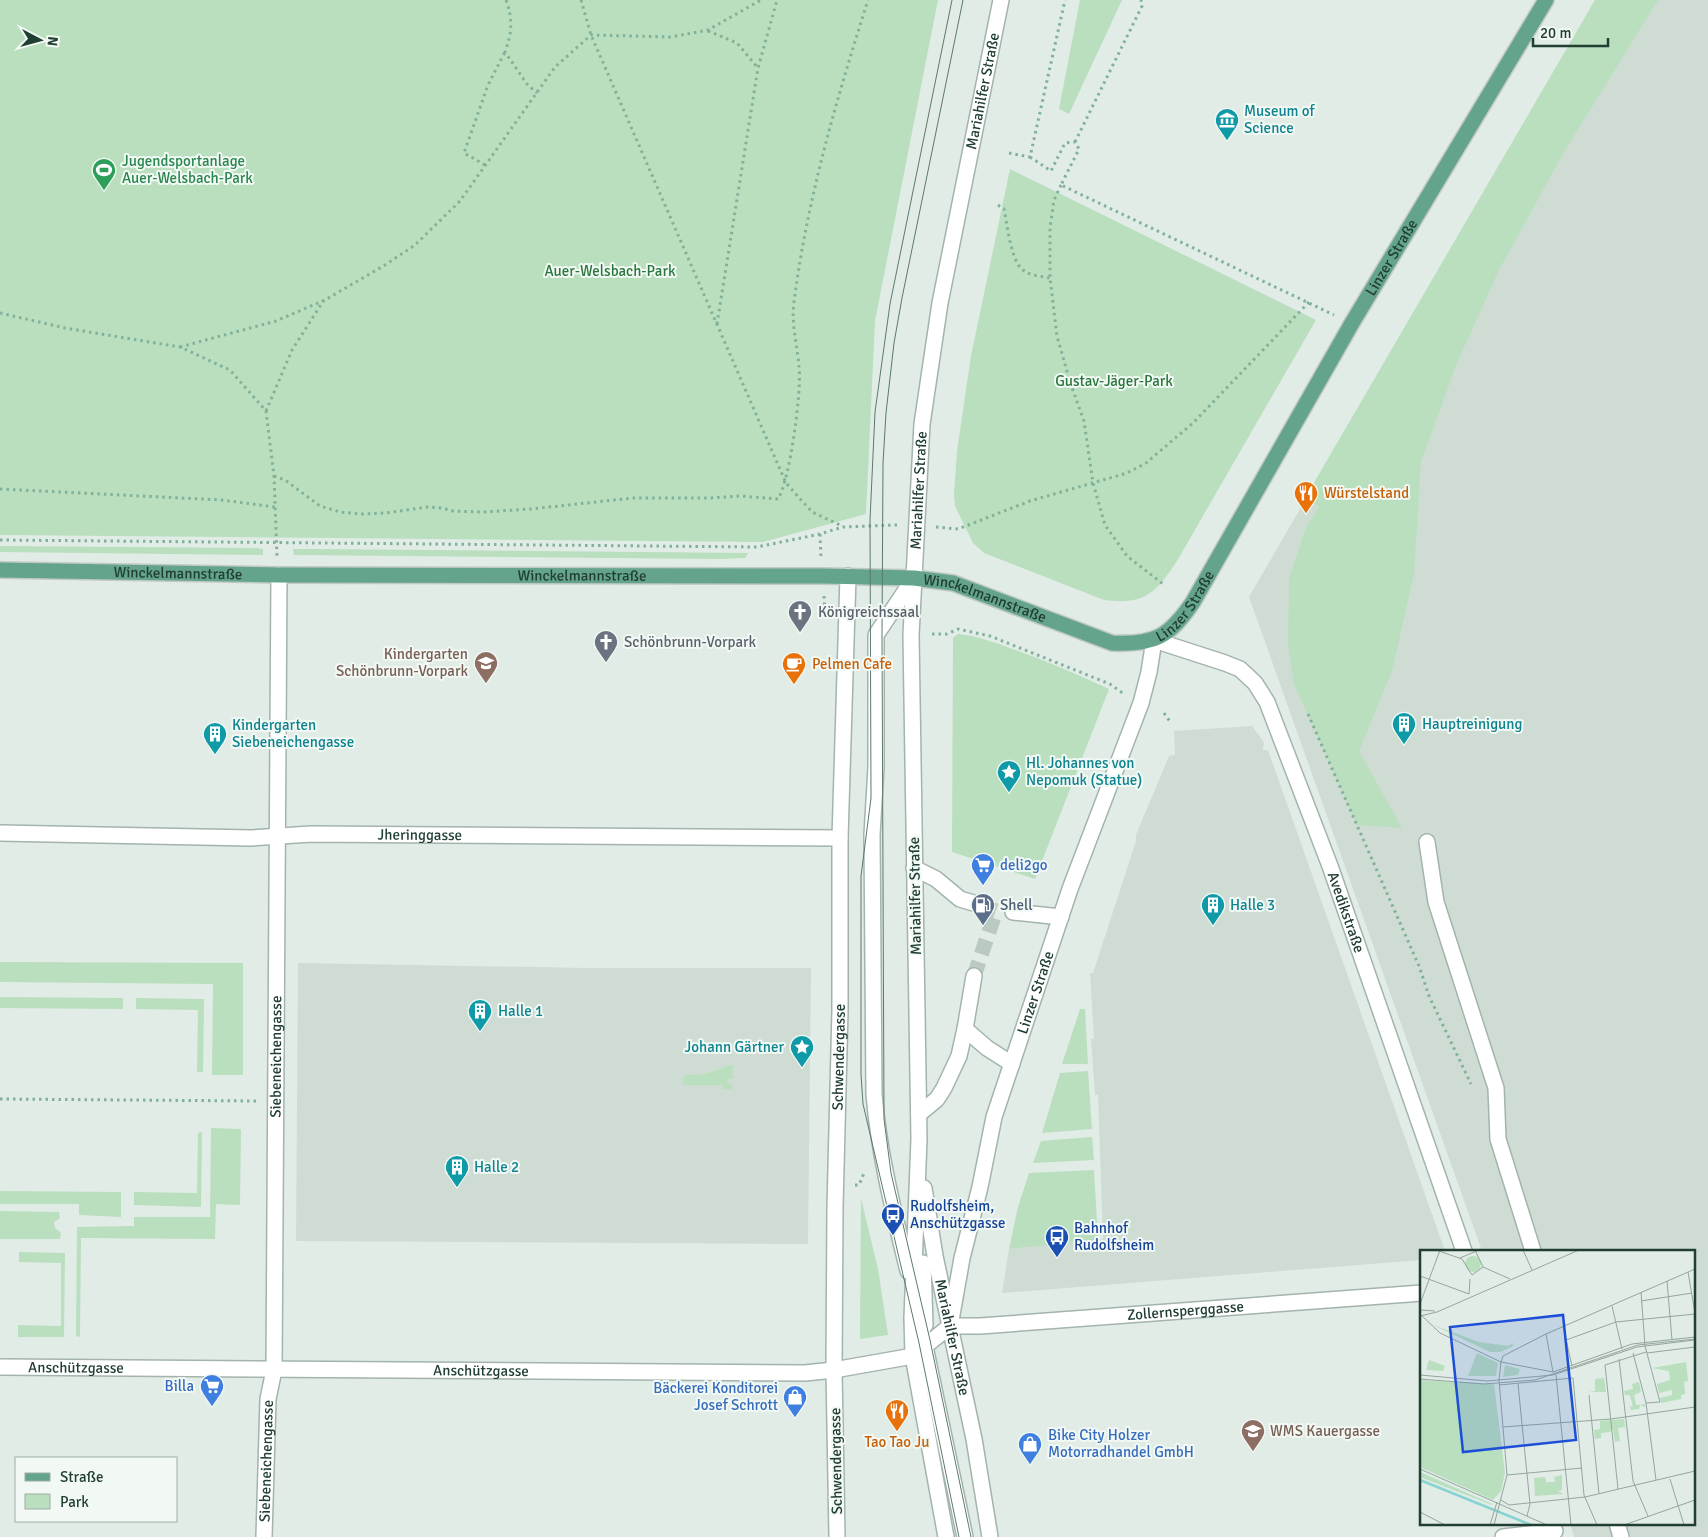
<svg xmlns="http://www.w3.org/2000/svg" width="1708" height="1537" viewBox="0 0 1708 1537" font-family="Signika,sans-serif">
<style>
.built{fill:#cfdcd4}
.green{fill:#b9dfbe}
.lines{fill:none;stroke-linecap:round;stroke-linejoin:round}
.minor-tunnel{stroke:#bac9c2;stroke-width:15;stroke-dasharray:15 8;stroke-linecap:butt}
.minor-casing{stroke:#a3b4ac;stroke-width:18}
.major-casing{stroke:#c1c9c6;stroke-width:18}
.path{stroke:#80b19b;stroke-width:3;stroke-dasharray:2.5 4;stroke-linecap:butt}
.minor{stroke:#fff;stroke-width:15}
.major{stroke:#63a48b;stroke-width:15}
.tram{stroke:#5b796d;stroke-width:1}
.labels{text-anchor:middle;stroke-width:4;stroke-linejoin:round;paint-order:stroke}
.street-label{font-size:15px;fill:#203e32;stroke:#f2f9f4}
.culture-label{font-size:15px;fill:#0d838f;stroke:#f2f9f4;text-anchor:start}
.leisure-label{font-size:15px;fill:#27864d;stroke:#f2f9f4;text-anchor:start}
.park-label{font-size:15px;fill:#29773c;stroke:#f2f9f4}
.food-label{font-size:15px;fill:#c56008;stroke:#f2f9f4;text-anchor:start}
.worship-label{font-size:15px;fill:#5b616d;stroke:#f2f9f4;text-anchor:start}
.education-label{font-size:15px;fill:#785e54;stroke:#f2f9f4;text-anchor:end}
.shop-label{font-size:15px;fill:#366cbe;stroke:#f2f9f4;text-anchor:start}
.service-label{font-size:15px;fill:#4e5e75;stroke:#f2f9f4;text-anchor:start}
.transit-label{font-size:15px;fill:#164399;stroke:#f2f9f4;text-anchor:start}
.inset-river{fill:none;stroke:#86d3d4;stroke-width:2.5}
.inset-road{fill:none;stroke:#94a69e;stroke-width:1}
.view{fill:#1d4ed8;fill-opacity:0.15;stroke:#1d4ed8;stroke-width:2.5}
.inset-edge{fill:none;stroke:#203e32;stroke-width:2.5}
</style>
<rect width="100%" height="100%" fill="#e1ece6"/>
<g class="built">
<polygon points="1595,0 1708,0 1708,1537 1574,1537 1570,1523 1694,1523 1694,1251 1482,1251 1249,597"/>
<polygon points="1252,726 1264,742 1263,750 1268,750 1445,1251 1422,1251 1422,1260 1002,1293 1009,1249 1103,1239 1098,1095 1095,1095 1091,1039 1094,1038 1090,973 1093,973 1136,841 1136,835 1169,756 1175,755 1174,731"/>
<polygon points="298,963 588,968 811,968 808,1244 296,1241"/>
</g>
<g class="green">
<polygon points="0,0 938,0 875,321 866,514 763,542 0,535"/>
<polygon points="1080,0 1122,0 1069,114 1059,109"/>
<polygon points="1595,0 1658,0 1564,152 1498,272 1457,363 1421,462 1414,574 1392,671 1359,751 1402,828 1357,825 1294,684 1288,646 1289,578 1306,528 1319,506 1305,498"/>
<path d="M1010,169L1316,320L1177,561C1155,594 1145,605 1104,600L984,553L973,543L955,506L954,494L957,451L971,356Z"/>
<polygon points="0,546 257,548 263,549 263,555 0,552"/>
<polygon points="293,549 315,549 748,553 745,558 721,559 294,555"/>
<path d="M958,634C978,636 997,643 1015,650C1047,661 1078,675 1109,689L1035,879L952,852L953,638Z"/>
<polygon points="0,962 243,963 243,1075 212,1075 213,984 0,982"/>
<polygon points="0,997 123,998 123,1009 0,1008"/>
<polygon points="136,998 204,999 203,1072 197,1072 198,1010 136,1009"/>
<polygon points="1080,1009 1085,1009 1088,1064 1062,1064"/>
<path d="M729,1065L733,1066V1079H728L727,1083L732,1084V1089H723V1085H683L684,1075C700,1076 715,1072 729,1065Z"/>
<polygon points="1088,1071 1092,1129 1042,1133 1060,1073"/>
<polygon points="211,1128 241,1129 240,1205 216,1204 215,1239 81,1238 80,1337 76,1336 77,1227 134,1226 134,1217 210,1217"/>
<polygon points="202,1132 201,1207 134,1205 134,1192 197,1193 198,1133"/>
<polygon points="1092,1137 1094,1160 1033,1163 1041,1141"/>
<polygon points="1094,1170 1098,1240 1009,1249 1018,1207 1029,1173"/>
<polygon points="0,1191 121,1192 121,1217 79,1215 79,1204 0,1204"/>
<polygon points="861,1198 878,1269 888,1335 860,1339"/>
<polygon points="0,1211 59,1212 60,1218 54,1222 55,1228 61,1233 60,1239 0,1239"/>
<polygon points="19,1252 65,1253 64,1337 18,1337 18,1325 61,1326 61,1263 19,1262"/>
</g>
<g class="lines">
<polyline class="minor-tunnel" points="974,976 996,911 980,905"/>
<g class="minor-casing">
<g id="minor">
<path id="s1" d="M0,833L251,838L311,834L840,838"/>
<polyline points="1427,842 1436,902 1496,1088 1498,1139 1533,1251"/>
<polyline points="914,868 936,879 960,899 980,905"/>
<polyline points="1013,912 1061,917"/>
<polyline points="965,1029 987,1048 1012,1064"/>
<polyline points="919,1114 937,1099 944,1088 959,1056 965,1029 974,976"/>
<path id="s2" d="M924,1188L935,1256L974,1439L990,1537"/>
<polyline points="923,1263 925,1325"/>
<path d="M908,1271C894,1213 879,1155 874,1094L872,835L876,767V635L914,578"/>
<polyline points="918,1313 965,1537"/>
<path id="s3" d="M950,1326L962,1258L980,1187L994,1117L1070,889L1141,703L1149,672L1154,640L1225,663L1240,669L1255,683L1267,702L1330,866L1464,1251"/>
<path id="s4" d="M950,1326H980L1422,1293"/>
<path id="s5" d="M0,1367L805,1373L834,1370L913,1356L950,1326"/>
<polyline points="1617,1523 1621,1537"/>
<path id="s6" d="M264,1537L268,1399L274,1370L279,575"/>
<path id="s7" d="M837,1537L834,1370L835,1207L840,1010V838L848,576"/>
<path id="s8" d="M946,1537L913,1356L912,1318L919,1139L911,635L922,424L940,303L1001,0"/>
<polyline points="1503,1537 1555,1531"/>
</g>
</g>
<g class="major-casing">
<g id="major">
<path id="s9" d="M0,570L279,575L823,576L914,578L953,583L1112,643C1155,645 1169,637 1193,602L1352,323L1546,0"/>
</g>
</g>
<g class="path">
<path d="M506,0C513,19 512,33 505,52L527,84L537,93"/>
<polyline points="581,0 591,35 786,483 812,512 842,526"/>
<polyline points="708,31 737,43 758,68"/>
<polyline points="1075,142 1142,6 1141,0"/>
<polyline points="1009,153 1030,157 1065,0"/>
<polyline points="1030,157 1051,171 1065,143 1075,142 1079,149 1061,185 1334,315"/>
<polyline points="485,165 464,153 488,85 505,52"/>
<polyline points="1061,185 1054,200 1050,228 1050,278 1057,336 1070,382 1084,421 1093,483 1105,525 1127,556 1163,584"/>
<path d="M998,205L1004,209C1007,223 1011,262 1023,270C1030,276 1041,276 1050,278"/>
<polyline points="0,313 65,328 180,347 230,370 266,411 274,476 277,557"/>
<polyline points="717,324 758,68 777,0"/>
<polyline points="180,347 276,321 325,300 385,265 415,245 460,201 555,67 591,35 671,37 708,30 761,0"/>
<polyline points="266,411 292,350 324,300"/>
<path d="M274,476L285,480L320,506L340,512L361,514L386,513L427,507L442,508L453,511L483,512L531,509L633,498H709L741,496L778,499C790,480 802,390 799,366C797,344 791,323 794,302C807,199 837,98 868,0"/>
<polyline points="0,489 222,500 275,507"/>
<polyline points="936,527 958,529 1030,501 1127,473 1146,463 1193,423 1309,302"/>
<polyline points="820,534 821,558"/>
<polyline points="0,540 757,547 820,534 843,527 897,525"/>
<polyline points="824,596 825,615"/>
<polyline points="932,634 947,634 958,629 990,636 1110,684 1124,694"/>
<polyline points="1164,713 1171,723"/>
<polyline points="1308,714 1419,966 1429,996 1471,1084"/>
<polyline points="0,1099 257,1101"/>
<polyline points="855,1185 859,1185 865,1171"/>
</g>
<use href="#minor" class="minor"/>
<use href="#major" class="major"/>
<g class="tram">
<polyline points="952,0 890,304 875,412 870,520 871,798 861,876 861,1075 863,1104 919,1343 959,1537"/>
<polyline points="963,0 902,298 894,343 886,413 883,463 882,635 884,1119 891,1173 930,1340 971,1537"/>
</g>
</g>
<defs>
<g id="museum-pin" transform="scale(1.25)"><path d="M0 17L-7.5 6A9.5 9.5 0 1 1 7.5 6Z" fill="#0f9aa8" stroke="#f2f9f4"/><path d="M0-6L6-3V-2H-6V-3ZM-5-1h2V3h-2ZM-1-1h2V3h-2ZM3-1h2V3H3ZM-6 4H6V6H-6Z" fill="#fff"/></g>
<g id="stadium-pin" transform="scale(1.25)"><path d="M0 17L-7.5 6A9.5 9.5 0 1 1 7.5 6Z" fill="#2e9e5b" stroke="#f2f9f4"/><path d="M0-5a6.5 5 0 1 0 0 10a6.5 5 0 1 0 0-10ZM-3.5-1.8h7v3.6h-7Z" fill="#fff"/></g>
<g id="restaurant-pin" transform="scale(1.25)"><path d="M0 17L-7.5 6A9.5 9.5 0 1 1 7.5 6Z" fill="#e8710a" stroke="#f2f9f4"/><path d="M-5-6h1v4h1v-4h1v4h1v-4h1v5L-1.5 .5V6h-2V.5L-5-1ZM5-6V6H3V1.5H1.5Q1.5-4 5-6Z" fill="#fff"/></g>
<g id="church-pin" transform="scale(1.25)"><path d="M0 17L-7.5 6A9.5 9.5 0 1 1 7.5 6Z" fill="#6b7280" stroke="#f2f9f4"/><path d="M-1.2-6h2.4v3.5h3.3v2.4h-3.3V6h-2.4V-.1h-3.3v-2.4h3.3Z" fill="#fff"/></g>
<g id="school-pin" transform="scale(1.25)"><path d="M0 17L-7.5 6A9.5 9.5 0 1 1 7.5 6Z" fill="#8d6e63" stroke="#f2f9f4"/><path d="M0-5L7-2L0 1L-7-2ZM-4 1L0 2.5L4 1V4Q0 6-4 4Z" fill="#fff"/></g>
<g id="cafe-pin" transform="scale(1.25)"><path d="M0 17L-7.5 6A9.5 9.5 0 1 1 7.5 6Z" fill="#e8710a" stroke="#f2f9f4"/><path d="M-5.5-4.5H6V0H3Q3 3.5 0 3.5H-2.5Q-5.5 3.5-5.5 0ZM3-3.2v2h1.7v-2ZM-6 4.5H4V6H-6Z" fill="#fff"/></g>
<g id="building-pin" transform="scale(1.25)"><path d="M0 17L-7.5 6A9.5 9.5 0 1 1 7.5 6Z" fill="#0f9aa8" stroke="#f2f9f4"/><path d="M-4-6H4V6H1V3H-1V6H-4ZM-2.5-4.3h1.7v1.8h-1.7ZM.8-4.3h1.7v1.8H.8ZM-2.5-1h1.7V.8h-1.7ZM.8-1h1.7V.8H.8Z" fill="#fff"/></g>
<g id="sight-pin" transform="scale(1.25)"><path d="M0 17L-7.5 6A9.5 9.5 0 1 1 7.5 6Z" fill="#0f9aa8" stroke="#f2f9f4"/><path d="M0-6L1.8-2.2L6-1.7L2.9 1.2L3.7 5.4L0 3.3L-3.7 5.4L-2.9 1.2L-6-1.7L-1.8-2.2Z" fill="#fff"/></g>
<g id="supermarket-pin" transform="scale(1.25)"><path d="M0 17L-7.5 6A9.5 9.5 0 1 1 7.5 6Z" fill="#3f7fe0" stroke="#f2f9f4"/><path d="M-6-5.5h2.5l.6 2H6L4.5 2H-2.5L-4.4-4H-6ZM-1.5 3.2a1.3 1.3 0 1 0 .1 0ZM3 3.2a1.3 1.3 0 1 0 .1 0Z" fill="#fff"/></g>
<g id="fuel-pin" transform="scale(1.25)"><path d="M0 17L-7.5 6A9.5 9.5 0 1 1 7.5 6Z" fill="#5c6f8a" stroke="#f2f9f4"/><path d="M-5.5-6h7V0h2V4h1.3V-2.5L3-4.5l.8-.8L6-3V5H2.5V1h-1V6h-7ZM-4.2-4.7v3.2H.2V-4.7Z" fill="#fff"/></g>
<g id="bus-pin" transform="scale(1.25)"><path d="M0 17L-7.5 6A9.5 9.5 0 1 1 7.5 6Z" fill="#1a4fb4" stroke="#f2f9f4"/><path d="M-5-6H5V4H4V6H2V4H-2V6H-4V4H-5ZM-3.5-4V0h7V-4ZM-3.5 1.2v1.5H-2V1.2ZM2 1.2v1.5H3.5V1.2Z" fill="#fff"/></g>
<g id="shop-pin" transform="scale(1.25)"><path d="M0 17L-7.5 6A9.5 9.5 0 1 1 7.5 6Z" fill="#3f7fe0" stroke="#f2f9f4"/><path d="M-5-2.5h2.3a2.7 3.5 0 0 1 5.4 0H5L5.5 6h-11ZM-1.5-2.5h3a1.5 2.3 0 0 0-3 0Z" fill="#fff"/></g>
</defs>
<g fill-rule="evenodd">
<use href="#museum-pin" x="1227" y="120"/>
<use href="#stadium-pin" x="104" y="170"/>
<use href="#restaurant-pin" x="1306" y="493"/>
<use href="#church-pin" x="800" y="612"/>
<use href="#church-pin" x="606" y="642"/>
<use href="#school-pin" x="486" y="663"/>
<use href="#cafe-pin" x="794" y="664"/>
<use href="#building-pin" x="1404" y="724"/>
<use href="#building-pin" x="215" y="734"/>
<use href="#sight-pin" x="1009" y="772"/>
<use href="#supermarket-pin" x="983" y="865"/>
<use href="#fuel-pin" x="983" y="905"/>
<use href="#building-pin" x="1213" y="905"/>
<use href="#building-pin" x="480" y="1011"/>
<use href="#sight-pin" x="802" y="1047"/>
<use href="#building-pin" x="457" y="1167"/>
<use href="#bus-pin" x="893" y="1215"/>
<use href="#bus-pin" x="1057" y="1237"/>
<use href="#supermarket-pin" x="212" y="1386"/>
<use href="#shop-pin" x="795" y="1397"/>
<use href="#restaurant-pin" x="897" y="1411"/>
<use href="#school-pin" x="1253" y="1431"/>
<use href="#shop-pin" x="1030" y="1444"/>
</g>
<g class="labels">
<g class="street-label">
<text dy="5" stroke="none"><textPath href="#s8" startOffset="1455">Mariahilfer Straße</textPath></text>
<text dy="5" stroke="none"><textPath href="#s9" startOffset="1618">Linzer Straße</textPath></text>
<text dy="5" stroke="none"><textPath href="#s8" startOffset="1050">Mariahilfer Straße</textPath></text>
<text dy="5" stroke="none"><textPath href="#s9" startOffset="178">Winckelmannstraße</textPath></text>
<text dy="5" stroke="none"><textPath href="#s9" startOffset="582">Winckelmannstraße</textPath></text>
<text dy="5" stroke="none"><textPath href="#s9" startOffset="988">Winckelmannstraße</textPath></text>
<text dy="5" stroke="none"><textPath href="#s9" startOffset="1212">Linzer Straße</textPath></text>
<text dy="5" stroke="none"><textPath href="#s1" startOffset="420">Jheringgasse</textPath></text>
<text transform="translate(915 896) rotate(-91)" y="5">Mariahilfer Straße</text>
<text dy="5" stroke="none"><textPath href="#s3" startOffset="1076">Avedikstraße</textPath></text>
<text dy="5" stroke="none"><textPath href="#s3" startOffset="345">Linzer Straße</textPath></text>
<text dy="5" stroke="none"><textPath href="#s6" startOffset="481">Siebeneichengasse</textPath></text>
<text dy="5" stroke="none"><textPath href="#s7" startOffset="480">Schwendergasse</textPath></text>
<text dy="5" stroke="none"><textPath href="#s4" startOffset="236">Zollernsperggasse</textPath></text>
<text dy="5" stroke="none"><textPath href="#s2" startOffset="152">Mariahilfer Straße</textPath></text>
<text dy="5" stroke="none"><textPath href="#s5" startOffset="76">Anschützgasse</textPath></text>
<text dy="5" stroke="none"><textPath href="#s5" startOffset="481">Anschützgasse</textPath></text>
<text dy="5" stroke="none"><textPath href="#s6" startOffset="76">Siebeneichengasse</textPath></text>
<text transform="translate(836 1461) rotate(-91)" y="5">Schwendergasse</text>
</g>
<g class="culture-label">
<text x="1244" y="116">Museum of<tspan x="1244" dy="17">Science</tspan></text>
<text x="1422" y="729">Hauptreinigung</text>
<text x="232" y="730">Kindergarten<tspan x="232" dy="17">Siebeneichengasse</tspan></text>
<text x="1026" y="768">Hl. Johannes von<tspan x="1026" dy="17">Nepomuk (Statue)</tspan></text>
<text x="1230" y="910">Halle 3</text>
<text x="498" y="1016">Halle 1</text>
<text x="784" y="1052" text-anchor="end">Johann Gärtner</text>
<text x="474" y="1172">Halle 2</text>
</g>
<g class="leisure-label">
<text x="122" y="166">Jugendsportanlage<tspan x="122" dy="17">Auer-Welsbach-Park</tspan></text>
</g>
<g class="park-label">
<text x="610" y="276">Auer-Welsbach-Park</text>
<text x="1114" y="386">Gustav-Jäger-Park</text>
</g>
<g class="food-label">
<text x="1324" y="498">Würstelstand</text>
<text x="812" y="669">Pelmen Cafe</text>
<text x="897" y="1447" text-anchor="middle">Tao Tao Ju</text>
</g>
<g class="worship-label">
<text x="818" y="617">Königreichssaal</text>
<text x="624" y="647">Schönbrunn-Vorpark</text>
</g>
<g class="education-label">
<text x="468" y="659">Kindergarten<tspan x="468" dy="17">Schönbrunn-Vorpark</tspan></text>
<text x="1270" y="1436" text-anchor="start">WMS Kauergasse</text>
</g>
<g class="shop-label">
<text x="1000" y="870">deli2go</text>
<text x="194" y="1391" text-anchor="end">Billa</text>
<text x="778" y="1393" text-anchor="end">Bäckerei Konditorei<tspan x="778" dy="17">Josef Schrott</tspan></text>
<text x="1048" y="1440">Bike City Holzer<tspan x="1048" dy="17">Motorradhandel GmbH</tspan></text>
</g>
<g class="service-label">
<text x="1000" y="910">Shell</text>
</g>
<g class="transit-label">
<text x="910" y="1211">Rudolfsheim,<tspan x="910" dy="17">Anschützgasse</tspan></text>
<text x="1074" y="1233">Bahnhof<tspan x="1074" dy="17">Rudolfsheim</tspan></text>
</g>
</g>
<g transform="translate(1420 1250)">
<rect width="275" height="275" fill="#e1ece6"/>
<path d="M45 14a8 8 0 1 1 16 0a8 8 0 1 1-16 0ZM11,74L59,92L88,96L93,93V96L81,102H70ZM57,103L78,113L76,126H48ZM9,110L25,116L23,121L6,120ZM266,112L268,131L264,132L265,144L261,145V149L241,153L240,148L252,145V140L239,143L237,134L250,130L249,121L232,118ZM85,115L100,119L98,125L83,127ZM184,128L186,142H168L175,141V129ZM0,130L74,134L85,223L81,240L85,227L81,241L73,250L0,217ZM219,132L221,142L214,145L216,155L225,154V157L220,155L219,159L211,160L210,156L213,157L210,145H205L204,141L213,139L212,134ZM204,169L205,177L198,178L200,191L195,192L193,178L190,182L181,183V188L175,189L174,180L180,179V171ZM0,222L72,254V255L0,227ZM142,225V240L138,241L143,244L115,246L114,228L125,227L127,235V232H135L134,227Z" fill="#b9dfbe"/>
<path class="inset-river" d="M0,230L111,275"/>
<path class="inset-road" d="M16,0L42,9L52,25L63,17L55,0M103,0L112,20M40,8L59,0M63,17L90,29M268,22L275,63M0,26L49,44M247,31L252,90M221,42L225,96L240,152L226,153M49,44L50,29M221,51L272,43M0,54L20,0M192,56L202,99M0,60L15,61M0,64L20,83L81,112L79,130L87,225L74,275M0,66L17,62L159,0M143,76L152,116M126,84L133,122M146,90L196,72L275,64M213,103L226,153L236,230M227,103L275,97M199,109L213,231L228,266M133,122L81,112L83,106L126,84L275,19M133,122L212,94L275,87M0,125L67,131L133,125L217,97L275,90M136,125L151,275M0,129L64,134L115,130L218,95L275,89M98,134L110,254L107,266M79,135L153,128L164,245L177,275M169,145L179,244M83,177L191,169L275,157M0,219L127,275M87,225L162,218M250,229L264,275M198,239L185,115L226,102M81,250L89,255L165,247L275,221M0,262L25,275M70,275L77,252M204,275L275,250"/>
<path class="view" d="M143,65L156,190L43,202L30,77Z"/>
<rect width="275" height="275" class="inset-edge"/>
</g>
<rect x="15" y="1457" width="162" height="65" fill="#f2f9f4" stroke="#9eaea6"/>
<rect x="25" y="1473" width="25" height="8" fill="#63a48b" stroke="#9eaea6"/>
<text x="60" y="1482" font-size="15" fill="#203e32">Straße</text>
<rect x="25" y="1494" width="25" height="15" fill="#b9dfbe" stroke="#9eaea6"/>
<text x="60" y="1507" font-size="15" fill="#203e32">Park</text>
<g transform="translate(40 40) rotate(96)" stroke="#f2f9f4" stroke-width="4" paint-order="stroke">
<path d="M0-4L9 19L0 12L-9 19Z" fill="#203e32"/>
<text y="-8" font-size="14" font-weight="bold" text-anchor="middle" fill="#203e32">N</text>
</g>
<path d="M1533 38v8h75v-8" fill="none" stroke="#203e32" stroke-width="2.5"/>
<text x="1540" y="38" font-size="15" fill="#203e32" stroke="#f2f9f4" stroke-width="4" paint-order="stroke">20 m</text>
</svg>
